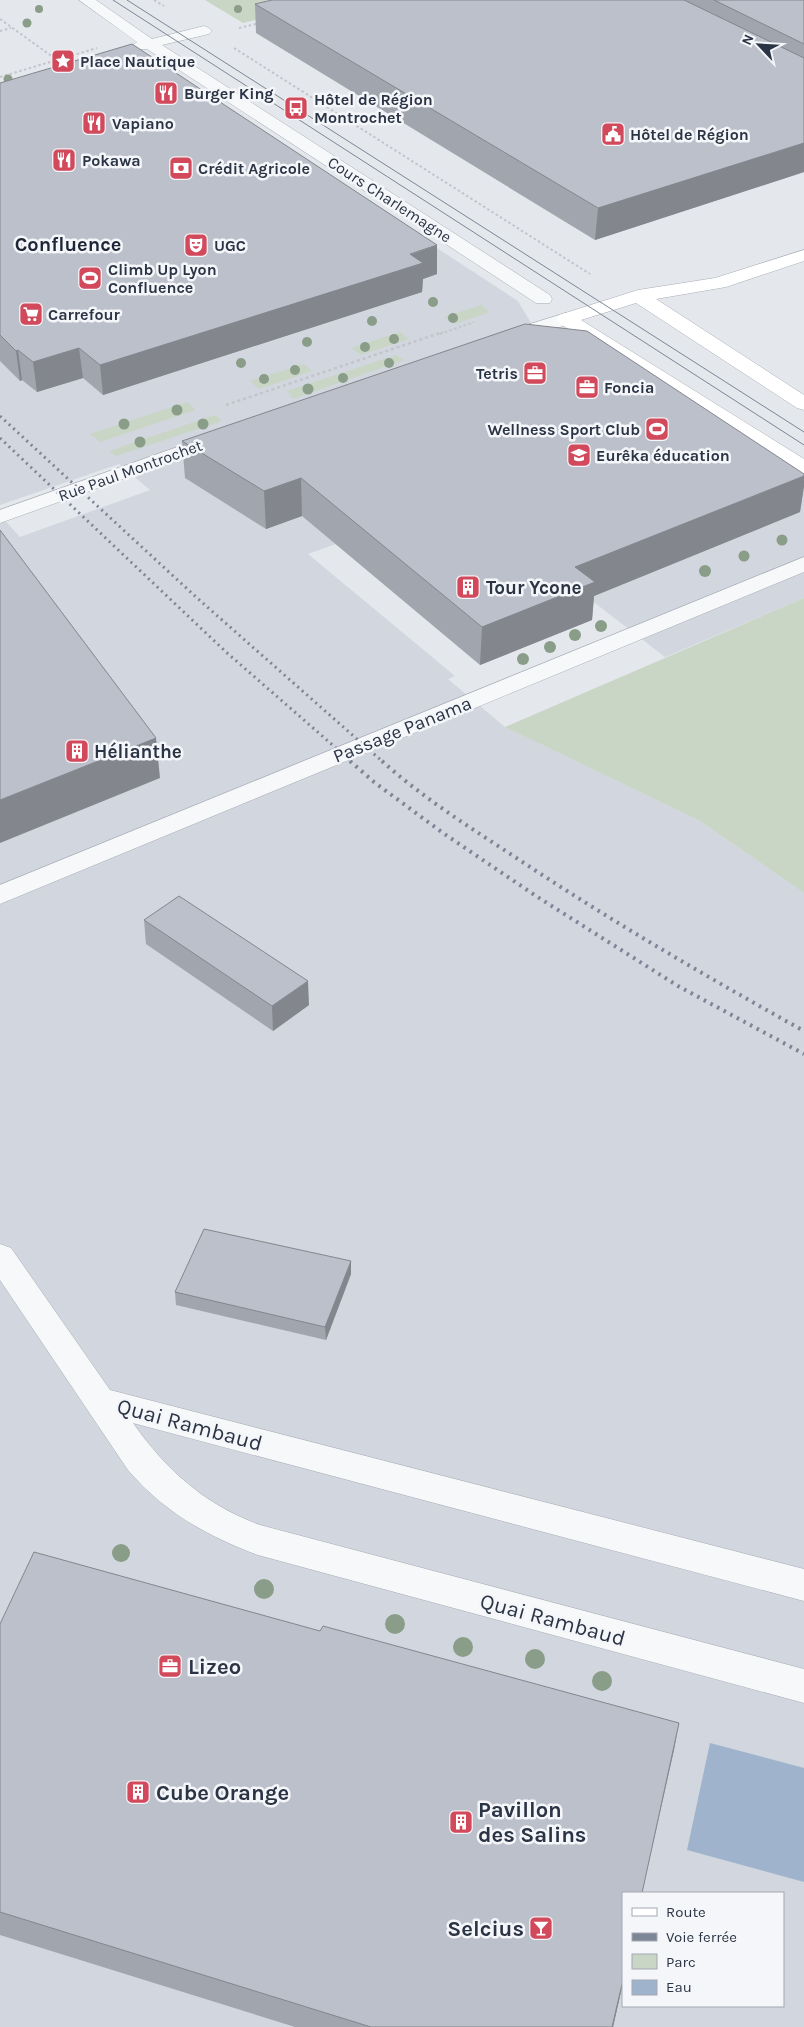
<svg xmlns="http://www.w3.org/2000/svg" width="804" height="2027" viewBox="0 0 804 2027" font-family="Karla,sans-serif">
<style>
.built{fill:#d2d6de;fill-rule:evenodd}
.green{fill:#c9d6c5}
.water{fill:#9fb4cc}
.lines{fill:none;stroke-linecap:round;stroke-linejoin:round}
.street-casing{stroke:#a9aeb7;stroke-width:1}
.secondary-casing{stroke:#a9aeb7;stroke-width:1}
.path-far1{stroke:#c2c5cb;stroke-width:2;stroke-dasharray:2.5 2.5;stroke-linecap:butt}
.path{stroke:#c2c5cb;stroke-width:2.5;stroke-dasharray:3 3;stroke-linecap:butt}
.street{fill:#f7f8fa;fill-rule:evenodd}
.secondary{fill:#fff;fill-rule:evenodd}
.tram{stroke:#7d8696;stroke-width:1}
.rail-far1{stroke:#7d8696;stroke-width:3;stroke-dasharray:2 4;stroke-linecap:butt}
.rail{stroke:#7d8696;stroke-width:4;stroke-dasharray:2.5 5;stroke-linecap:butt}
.tree{fill:#899d89}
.wall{fill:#a1a5ae}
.shaded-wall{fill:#83868d}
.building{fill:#bbc0ca;stroke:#83868d}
.labels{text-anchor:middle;stroke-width:5;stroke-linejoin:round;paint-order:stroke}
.far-poi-label{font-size:16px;font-weight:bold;fill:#2b3445;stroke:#f4f6f9;text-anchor:start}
.far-street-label{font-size:16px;fill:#2b3445;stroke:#f4f6f9}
.poi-label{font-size:19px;font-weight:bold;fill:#2b3445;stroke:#f4f6f9;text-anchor:start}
.street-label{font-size:19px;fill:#2b3445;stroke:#f4f6f9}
.far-district-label{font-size:20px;font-weight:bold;fill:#1d2536;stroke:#f4f6f9}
.near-street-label{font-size:22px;fill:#2b3445;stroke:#f4f6f9}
.near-poi-label{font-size:22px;font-weight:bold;fill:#2b3445;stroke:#f4f6f9;text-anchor:start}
</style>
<rect width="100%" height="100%" fill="#e4e7ec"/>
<path class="built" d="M135,51L518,301L531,323L560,334L804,485V598L665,657L460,499L308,554L455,676L448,679L505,727L700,821L804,893V2027H0V515L20,537L150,490L119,464L0,505V92ZM623,1893H783V2006H623Z"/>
<g class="green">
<polygon points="205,0 335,0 243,23"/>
<polygon points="481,305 490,312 455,324 444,317"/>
<polygon points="400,332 409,339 361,355 351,348"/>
<polygon points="396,355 404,360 293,399 287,391"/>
<polygon points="304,364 312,371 259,389 250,381"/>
<polygon points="187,402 196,410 100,442 90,434"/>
<polygon points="215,415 222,421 116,456 109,451"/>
<polygon points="804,598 804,893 700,821 505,727"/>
</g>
<polygon class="water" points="710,1743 804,1768 804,1882 687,1850"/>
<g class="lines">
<g class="street-casing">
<g id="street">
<polygon points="79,0 96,0 152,39 204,26 209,28 212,31 209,34 162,45 550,295 552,299 550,303 536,303 147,49 135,49 132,46 137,42"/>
<polygon points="566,313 573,315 575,319 573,323 508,343 501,341 499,337 501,333"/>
<polygon points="217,433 224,435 227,439 224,443 0,523 0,510"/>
<polygon points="804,557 804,572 0,904 0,885"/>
<path d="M0,1244L11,1248L110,1390L804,1569V1601L133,1423C166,1470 205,1505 260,1525L804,1669V1703L258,1555C207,1536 164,1512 128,1470L0,1280Z"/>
</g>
</g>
<g class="secondary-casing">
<polygon id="secondary" points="804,250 804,261 726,287 656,299 804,395 804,410 797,408 636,303 581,320 804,459 804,474 797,472 559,323 557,319 559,315 638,290 715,278"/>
</g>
<g class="path-far1">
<polyline points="154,0 164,6"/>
<polyline points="0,19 57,60"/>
<polyline points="239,28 260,23"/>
<polyline points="0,31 11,28"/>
<polyline points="234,48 590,274"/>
<polyline points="0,77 97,48"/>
<polyline points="440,334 474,322"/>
</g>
<polyline class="path" points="226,405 443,332"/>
<use href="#street" class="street"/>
<use href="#secondary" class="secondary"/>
<g class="tram">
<polyline points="113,0 804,445"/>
<polyline points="127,0 804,432"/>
</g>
<g class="rail-far1">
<polyline points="0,416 196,597 383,762"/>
<polyline points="0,438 226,652 352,762"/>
</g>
<g class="rail">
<polyline points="350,761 374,782 443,833 536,896 678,986 804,1054"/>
<path d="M382,761C424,799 474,830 521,861C613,922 707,977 804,1031"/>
</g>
</g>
<g class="tree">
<circle cx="39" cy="9" r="4"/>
<circle cx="238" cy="9" r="4"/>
<circle cx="27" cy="23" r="4.5"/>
<circle cx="8" cy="79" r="4.5"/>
<circle cx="433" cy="302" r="5"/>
<circle cx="453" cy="318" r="5"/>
<circle cx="372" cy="321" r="5"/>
<circle cx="394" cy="339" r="5"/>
<circle cx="307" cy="342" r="5"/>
<circle cx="365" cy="347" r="5"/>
<circle cx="241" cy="363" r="5"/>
<circle cx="389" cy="363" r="5"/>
<circle cx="295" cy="370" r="5"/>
<circle cx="343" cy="378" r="5"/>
<circle cx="264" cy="379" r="5"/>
<circle cx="308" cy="389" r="5.5"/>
<circle cx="177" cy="410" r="5.5"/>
<circle cx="124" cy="424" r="5.5"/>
<circle cx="203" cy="424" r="5.5"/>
<circle cx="140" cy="442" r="5.5"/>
<circle cx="782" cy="540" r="5.5"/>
<circle cx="744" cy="556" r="5.5"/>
<circle cx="705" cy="571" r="6"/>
<circle cx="601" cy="626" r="6"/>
<circle cx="575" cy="635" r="6"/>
<circle cx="550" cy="647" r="6"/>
<circle cx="523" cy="659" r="6"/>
<circle cx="121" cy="1553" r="9"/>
<circle cx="264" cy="1589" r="10"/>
<circle cx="395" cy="1624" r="10"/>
<circle cx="463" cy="1647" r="10"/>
<circle cx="535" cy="1659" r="10"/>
<circle cx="602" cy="1681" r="10"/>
</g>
<g class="wall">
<polygon points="272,0 804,0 804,172 595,240 256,33 255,4"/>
<polygon points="0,83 437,274 423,279 422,292 103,395 83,378 37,392 22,380 20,381 0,361"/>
<polygon points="182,441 804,474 804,486 800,512 594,596 592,620 480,665 302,516 266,529 185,478"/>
<polygon points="144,920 309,1005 273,1031 146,944"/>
<polygon points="351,1261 351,1274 326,1340 176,1305 175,1292"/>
<polygon points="0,1624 674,1750 623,1893 623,1983 613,2027 295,2027 0,1935"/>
</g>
<g class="shaded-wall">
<polygon points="804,143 804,172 595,240 598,208"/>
<polygon points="437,245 437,274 423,279 422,292 103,395 100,365"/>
<polygon points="79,348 83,378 37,392 33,362"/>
<polygon points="18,350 22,380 20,381 16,351"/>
<polygon points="804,476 804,486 800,512 594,596 592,620 480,665 482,627 575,567"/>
<polygon points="301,478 302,516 266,529 264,491"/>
<polygon points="156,738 160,778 0,843 0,800"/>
<polygon points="308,981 309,1005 273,1031 272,1006"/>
<polygon points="351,1261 351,1274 326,1340 325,1327"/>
<polygon points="679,1723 674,1750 642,1893"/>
<polygon points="623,1980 623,1983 613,2027 612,2027"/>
</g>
<g class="building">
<polygon points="272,0 684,0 804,58 804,143 598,208 255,4"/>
<polygon points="714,0 804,0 804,44"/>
<polygon points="132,44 437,245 410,254 423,263 100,365 79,348 33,362 18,350 16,351 0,335 0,83"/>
<polygon points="525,324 587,331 804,474 804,476 575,567 595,582 482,627 301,478 264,491 182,441"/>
<polygon points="0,530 156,738 0,800"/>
<polygon points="179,896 308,981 272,1006 144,920"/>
<polygon points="204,1229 351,1261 325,1327 175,1292"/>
<polygon points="34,1552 320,1631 323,1626 679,1723 642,1893 623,1893 623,1980 612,2027 371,2027 0,1912 0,1624"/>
</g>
<defs>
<g id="sight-square" transform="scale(1.25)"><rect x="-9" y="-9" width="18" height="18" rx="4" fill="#d1495b" stroke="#f4f6f9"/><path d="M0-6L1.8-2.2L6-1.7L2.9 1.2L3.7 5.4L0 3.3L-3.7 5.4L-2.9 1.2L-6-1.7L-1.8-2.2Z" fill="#fff"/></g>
<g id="restaurant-square" transform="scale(1.25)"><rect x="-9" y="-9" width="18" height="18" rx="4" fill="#d1495b" stroke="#f4f6f9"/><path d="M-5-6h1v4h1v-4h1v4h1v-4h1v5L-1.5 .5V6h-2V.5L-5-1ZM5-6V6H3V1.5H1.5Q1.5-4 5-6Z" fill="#fff"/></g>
<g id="bus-square" transform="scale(1.25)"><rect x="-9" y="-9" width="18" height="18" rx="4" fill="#d1495b" stroke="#f4f6f9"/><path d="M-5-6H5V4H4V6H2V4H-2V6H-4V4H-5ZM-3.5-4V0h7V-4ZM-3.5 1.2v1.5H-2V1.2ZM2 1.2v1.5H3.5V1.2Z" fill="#fff"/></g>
<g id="civic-square" transform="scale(1.25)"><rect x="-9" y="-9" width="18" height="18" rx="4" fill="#d1495b" stroke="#f4f6f9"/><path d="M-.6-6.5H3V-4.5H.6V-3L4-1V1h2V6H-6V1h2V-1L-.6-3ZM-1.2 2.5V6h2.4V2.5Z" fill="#fff"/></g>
<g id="bank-square" transform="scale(1.25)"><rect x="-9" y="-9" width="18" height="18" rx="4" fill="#d1495b" stroke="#f4f6f9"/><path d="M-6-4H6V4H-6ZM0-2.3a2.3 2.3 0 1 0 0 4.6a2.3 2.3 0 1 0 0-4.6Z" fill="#fff"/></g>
<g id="theatre-square" transform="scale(1.25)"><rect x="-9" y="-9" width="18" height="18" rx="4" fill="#d1495b" stroke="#f4f6f9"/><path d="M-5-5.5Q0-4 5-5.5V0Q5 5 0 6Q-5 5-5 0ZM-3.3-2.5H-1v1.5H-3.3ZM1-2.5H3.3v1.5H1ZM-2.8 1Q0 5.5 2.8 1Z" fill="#fff"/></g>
<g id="stadium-square" transform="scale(1.25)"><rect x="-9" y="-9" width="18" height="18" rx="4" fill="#d1495b" stroke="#f4f6f9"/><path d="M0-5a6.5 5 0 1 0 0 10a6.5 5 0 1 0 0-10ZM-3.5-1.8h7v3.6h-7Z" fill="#fff"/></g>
<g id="supermarket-square" transform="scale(1.25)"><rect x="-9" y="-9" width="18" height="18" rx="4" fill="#d1495b" stroke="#f4f6f9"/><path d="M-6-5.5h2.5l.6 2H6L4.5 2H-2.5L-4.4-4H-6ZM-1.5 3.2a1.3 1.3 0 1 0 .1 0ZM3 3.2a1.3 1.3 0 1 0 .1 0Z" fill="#fff"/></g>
<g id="office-square" transform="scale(1.25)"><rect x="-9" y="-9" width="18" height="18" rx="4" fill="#d1495b" stroke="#f4f6f9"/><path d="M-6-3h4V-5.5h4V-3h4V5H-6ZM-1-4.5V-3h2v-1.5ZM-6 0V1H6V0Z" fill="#fff"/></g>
<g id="university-square" transform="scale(1.25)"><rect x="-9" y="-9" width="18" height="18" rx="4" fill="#d1495b" stroke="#f4f6f9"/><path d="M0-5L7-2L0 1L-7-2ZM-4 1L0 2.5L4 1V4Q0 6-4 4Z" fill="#fff"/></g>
<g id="building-square" transform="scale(1.25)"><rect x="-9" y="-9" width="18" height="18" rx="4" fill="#d1495b" stroke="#f4f6f9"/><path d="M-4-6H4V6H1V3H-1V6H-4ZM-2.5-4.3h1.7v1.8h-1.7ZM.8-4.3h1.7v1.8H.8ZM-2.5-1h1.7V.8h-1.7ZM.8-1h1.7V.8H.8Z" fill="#fff"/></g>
<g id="bar-square" transform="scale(1.25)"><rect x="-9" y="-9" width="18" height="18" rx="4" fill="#d1495b" stroke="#f4f6f9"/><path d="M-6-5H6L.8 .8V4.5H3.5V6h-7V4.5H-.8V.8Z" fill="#fff"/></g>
</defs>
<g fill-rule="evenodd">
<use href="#sight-square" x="63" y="61"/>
<use href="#restaurant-square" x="166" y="93"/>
<use href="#bus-square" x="296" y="108"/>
<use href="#restaurant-square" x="94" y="123"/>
<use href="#civic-square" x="613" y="134"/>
<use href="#restaurant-square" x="64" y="160"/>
<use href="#bank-square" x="181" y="168"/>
<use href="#theatre-square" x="196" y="245"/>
<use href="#stadium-square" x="90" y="278"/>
<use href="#supermarket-square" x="31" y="314"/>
<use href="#office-square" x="535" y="373"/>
<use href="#office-square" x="587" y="387"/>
<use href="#stadium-square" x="657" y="429"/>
<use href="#university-square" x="579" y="455"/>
<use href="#building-square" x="468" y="587"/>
<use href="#building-square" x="77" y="751"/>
<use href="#office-square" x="170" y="1666"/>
<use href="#building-square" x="138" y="1792"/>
<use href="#building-square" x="461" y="1822"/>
<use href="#bar-square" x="541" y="1928"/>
</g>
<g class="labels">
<g class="far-poi-label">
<text x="80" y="67">Place Nautique</text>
<text x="184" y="99">Burger King</text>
<text x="314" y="105">Hôtel de Région<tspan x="314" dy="18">Montrochet</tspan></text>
<text x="112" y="129">Vapiano</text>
<text x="630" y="140">Hôtel de Région</text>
<text x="82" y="166">Pokawa</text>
<text x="198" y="174">Crédit Agricole</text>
<text x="214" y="251">UGC</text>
<text x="108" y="275">Climb Up Lyon<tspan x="108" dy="18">Confluence</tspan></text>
<text x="48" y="320">Carrefour</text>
<text x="518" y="379" text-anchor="end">Tetris</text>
<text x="604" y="393">Foncia</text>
<text x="640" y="435" text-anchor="end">Wellness Sport Club</text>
<text x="596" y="461">Eurêka éducation</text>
</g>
<g class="far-street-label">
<text transform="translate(390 199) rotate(33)" y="6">Cours Charlemagne</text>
<text transform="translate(130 470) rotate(-20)" y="6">Rue Paul Montrochet</text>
</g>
<g class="poi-label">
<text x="486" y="594">Tour Ycone</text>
<text x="94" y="758">Hélianthe</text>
</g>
<g class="street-label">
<text transform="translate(402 729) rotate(-22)" y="7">Passage Panama</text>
</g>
<g class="far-district-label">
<text x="68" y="251">Confluence</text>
</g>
<g class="near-street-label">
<text transform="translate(190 1424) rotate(15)" y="8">Quai Rambaud</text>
<text transform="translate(553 1619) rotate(15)" y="8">Quai Rambaud</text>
</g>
<g class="near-poi-label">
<text x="188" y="1674">Lizeo</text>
<text x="156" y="1800">Cube Orange</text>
<text x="478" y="1817">Pavillon<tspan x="478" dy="25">des Salins</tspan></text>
<text x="524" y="1936" text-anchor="end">Selcius</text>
</g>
</g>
<rect x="622" y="1892" width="162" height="115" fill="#f4f6f9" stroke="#a4a8b1"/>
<rect x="632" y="1908" width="25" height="8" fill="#ffffff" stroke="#a4a8b1"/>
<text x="666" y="1917" font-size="15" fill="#2b3445">Route</text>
<rect x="632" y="1933" width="25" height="8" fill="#7d8696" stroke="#a4a8b1"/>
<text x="666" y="1942" font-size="15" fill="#2b3445">Voie ferrée</text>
<rect x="632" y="1954" width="25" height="15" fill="#c9d6c5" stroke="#a4a8b1"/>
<text x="666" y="1967" font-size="15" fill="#2b3445">Parc</text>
<rect x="632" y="1980" width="25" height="15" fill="#9fb4cc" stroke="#a4a8b1"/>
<text x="666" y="1992" font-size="15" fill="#2b3445">Eau</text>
<g transform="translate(759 45) rotate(295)" stroke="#f4f6f9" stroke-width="4" paint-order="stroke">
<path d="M0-4L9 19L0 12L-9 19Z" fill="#2b3445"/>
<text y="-8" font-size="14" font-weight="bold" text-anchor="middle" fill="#2b3445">N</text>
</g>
</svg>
